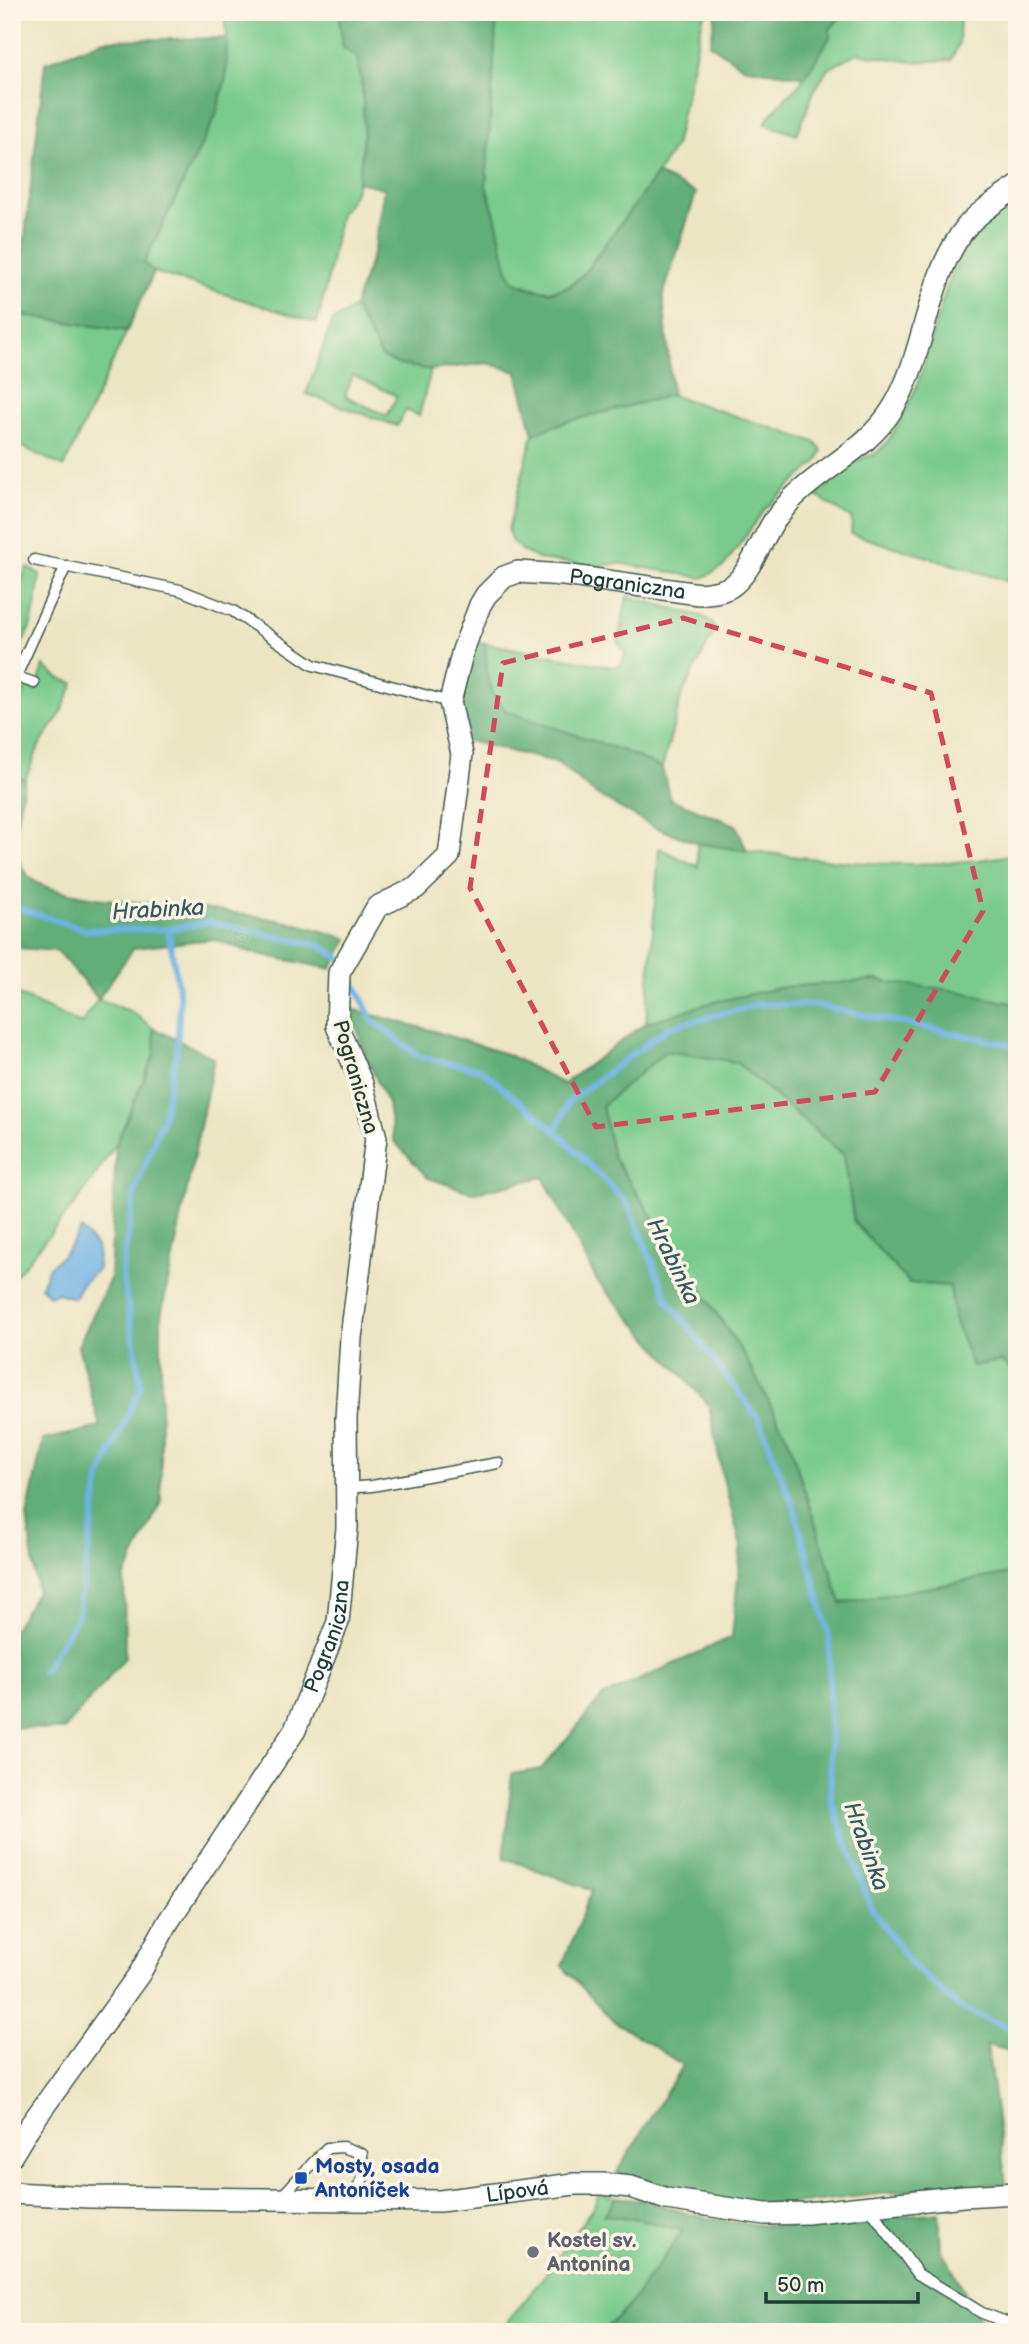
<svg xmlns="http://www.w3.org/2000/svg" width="1029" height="2344" viewBox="0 0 1029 2344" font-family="'Balsamiq Sans',sans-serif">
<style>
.green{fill:#79ca8c;stroke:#4c8460;stroke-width:2;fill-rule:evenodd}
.forest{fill:#62ae78;stroke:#407656;stroke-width:2}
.water{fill:#6db2e3;stroke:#46788c;stroke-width:2}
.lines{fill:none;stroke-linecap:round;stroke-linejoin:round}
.stream{stroke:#6db2e3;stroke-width:6}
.lane-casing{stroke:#3e564a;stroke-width:13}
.street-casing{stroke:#3e564a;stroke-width:24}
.lane{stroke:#fff;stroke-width:10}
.street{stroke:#fff;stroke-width:21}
.marked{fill:none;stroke:#d1495b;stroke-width:5;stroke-dasharray:14 9;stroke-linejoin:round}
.transit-dot{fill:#1a4fb4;stroke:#fcf5e5;stroke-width:2.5}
.worship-dot{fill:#6b7280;stroke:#fcf5e5;stroke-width:2.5}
.labels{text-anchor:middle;stroke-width:7;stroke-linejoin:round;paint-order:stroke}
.street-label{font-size:21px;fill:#1f3d34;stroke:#fcf5e5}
.transit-label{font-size:21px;font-weight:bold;fill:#164399;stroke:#fcf5e5;text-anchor:start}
.worship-label{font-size:21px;font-weight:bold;fill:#5b616d;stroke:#fcf5e5;text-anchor:start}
.water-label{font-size:23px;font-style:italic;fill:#325a60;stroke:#fcf5e5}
</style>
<rect width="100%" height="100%" fill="#fcf5e5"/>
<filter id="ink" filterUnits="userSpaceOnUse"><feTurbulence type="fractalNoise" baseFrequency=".0143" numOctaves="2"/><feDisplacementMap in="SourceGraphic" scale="14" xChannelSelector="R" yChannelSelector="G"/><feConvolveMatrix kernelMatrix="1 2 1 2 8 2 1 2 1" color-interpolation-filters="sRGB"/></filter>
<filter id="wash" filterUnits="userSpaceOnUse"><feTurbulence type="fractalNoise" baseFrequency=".00686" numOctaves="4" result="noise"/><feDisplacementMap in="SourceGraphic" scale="28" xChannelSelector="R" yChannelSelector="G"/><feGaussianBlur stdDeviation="1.57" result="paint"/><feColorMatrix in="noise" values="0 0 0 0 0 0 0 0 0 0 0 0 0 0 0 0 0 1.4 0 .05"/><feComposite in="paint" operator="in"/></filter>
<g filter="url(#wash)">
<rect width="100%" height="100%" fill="#ece5c4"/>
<g class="green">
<path d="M224,12H339L343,47L357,57C365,94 373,187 340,213L327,283L317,323L154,272L144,263L216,115L227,38Z"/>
<path d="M497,12H708L703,17L675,146L657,174L585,272C561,297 544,294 513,281L507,268L495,215L486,186Z"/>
<polygon points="844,12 960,12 959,44 951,60 912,62 857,53 827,70 814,91 797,135 765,124 769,116 805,77 830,29"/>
<path d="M1017,201V584L851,534L852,519L817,496C830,484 843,470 858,460C862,457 868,457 873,455C886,448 898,425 905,412C936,354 939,260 989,217C997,210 1008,206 1017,201Z"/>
<path d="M354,307L358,316L397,364L431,370L419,416L406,410L397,426L306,394L332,322ZM353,375L397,396L387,416L345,396Z"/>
<polygon points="12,314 127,331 64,467 12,442"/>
<polygon points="672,395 815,442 822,451 817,462 765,509 724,566 703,578 618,563 598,567 538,559 522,551 511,540 508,529 533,434 565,422"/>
<path d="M27,567L40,574C37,596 33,642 12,653V604Z"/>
<polygon points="627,596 704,617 711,622 715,630 682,694 662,768 626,752 506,712 493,694 487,674 485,643 612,667 621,665 626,652 618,643"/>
<polygon points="44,666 59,678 74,683 60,715 39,746 25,780 12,773 12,715 15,715 26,687 36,691"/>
<path d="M697,843C801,859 912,875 1017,854V1004L985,999L954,991L902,986L878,980L783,987L710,1003L646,1023L659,848L698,867Z"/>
<polygon points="12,992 81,1024 98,999 132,1012 153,1028 155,1053 116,1144 80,1198 12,1280"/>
<polygon points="666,1051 736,1062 844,1155 854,1222 909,1283 951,1286 954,1319 1017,1374 1015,1480 1017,1481 1017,1572 841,1603 788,1439 744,1355 613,1157 602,1105"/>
<polygon points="598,2195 616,2197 605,2215 640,2219 683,2231 627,2308 601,2332 500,2332 545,2275 594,2206"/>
</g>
<g class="forest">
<path d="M339,12H497L486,186L495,215L507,268L513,281L532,289L551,292L571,286L585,272L657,174L696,193L663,296L672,395L565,422L533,434L517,372L488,363L431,370L397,364L382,357L354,307L374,250L384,188L357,182C366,141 366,99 357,57L343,48Z"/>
<polygon points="716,12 844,12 830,29 830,37 805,77 743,67 710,44"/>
<polygon points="227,38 226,78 216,115 144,263 154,272 127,331 16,314 45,63 104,40"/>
<polygon points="472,642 485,643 487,674 493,694 506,711 626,752 662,768 670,799 736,825 747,851 697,843 654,827 595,794 558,763 468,741 459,704"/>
<path d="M12,773L25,780C19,811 5,850 29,877C49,899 163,904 196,908C230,912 267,917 301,925C317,929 332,934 348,939L331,969L252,953L213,939L134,948L98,999L57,951L19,948L12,943Z"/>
<path d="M878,980C902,986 926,986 950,990C973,993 994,1001 1017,1004V1374L1001,1361L972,1366L954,1319L950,1286L909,1283L854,1222L844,1155L736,1062L666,1051L602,1106L613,1157L744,1355L788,1439L841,1603L1017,1572V2053L987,2045L1006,2184L938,2187L777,2206L685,2194L614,2177L683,2065L612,2020L562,1966L592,1890L504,1858L512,1774L541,1769L602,1697L732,1637L741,1546L721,1470L709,1405L597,1281L543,1177L473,1193L428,1178L394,1141L388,1104L365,1055L351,1009L434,1031L509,1055L563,1084L646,1023L710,1003L783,987Z"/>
<polygon points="153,1028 214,1058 161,1316 161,1502 124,1578 125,1658 64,1730 13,1727 12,1632 37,1591 27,1516 43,1440 100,1427 78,1346 110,1279 116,1144 155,1053"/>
<polygon points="616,2197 646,2200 689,2214 729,2222 780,2227 939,2212 941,2249 980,2319 1008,2332 601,2332 627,2308 683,2231 640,2219 604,2215"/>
</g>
<polygon class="water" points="81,1229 97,1248 98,1269 80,1286 74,1298 57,1293 49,1296 41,1286 49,1267 66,1252"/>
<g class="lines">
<g class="stream">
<polyline points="12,906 86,930 168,929 210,922 321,946 344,961 372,1020 420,1057 480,1069 556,1131 628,1204 668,1300 759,1419 794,1508 829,1634 831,1801 871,1907 910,1963 959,2007 1017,2032"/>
<polyline points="556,1131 568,1102 669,1027 759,1004 814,1005 1017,1046"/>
<polyline points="43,1671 77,1618 100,1477 141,1386 122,1272 135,1191 163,1119 177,1050 180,998 168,929"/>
</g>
</g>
</g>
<g filter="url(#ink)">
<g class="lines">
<g class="lane-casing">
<g id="lane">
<polyline points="34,560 180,590 233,611 313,665 450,702"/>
<polyline points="12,675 34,683"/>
<polyline points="16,676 66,566"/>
<polyline points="346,1488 372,1486 498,1463"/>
<polyline points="281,2197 327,2148 343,2147 362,2154 363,2178 352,2199"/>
<polyline points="869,2207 918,2274 982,2313 1017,2326"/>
</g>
</g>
<g class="street-casing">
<g id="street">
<path id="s1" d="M12,2155L29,2127L140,1973L168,1922L295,1730L338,1622L347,1528L346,1419L351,1338L376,1138L362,1084L337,1026L339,973L377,907L416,888L449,856L462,754L450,702L463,650L480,605L486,595L504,577L518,572L564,575L699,594C710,593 721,592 730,587C749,576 762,539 774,521C779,514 785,507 791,500C823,467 868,449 893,408C927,352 925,278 967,226C980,211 1000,199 1017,187"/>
<path id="s2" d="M12,2193L89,2197L440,2201L574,2184H602L631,2187L667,2199L765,2214L807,2213L963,2196L1017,2193"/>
</g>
</g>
<use href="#lane" class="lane"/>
<use href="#street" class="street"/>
</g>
</g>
<path class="marked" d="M683,618L931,693L983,911L875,1092L596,1127L470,888L503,663Z"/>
<rect class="transit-dot" x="294" y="2171" width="14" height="14" rx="3.5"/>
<circle class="worship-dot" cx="533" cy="2252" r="7"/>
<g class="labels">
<g class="street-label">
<text dy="7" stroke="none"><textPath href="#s1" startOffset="1871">Pograniczna</textPath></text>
<text transform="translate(356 1077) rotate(74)" y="7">Pograniczna</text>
<text dy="7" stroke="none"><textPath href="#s1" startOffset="611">Pograniczna</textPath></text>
<text dy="7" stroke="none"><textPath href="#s2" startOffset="506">Lípová</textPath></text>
</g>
<g class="transit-label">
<text x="315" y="2173">Mosty, osada<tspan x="315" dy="24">Antoníček</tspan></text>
</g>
<g class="worship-label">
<text x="547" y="2247">Kostel sv.<tspan x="547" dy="24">Antonína</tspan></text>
</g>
<g class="water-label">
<text transform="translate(158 909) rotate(-3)" y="8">Hrabinka</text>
<text transform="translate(674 1261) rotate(64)" y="8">Hrabinka</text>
<text transform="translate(867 1846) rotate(70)" y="8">Hrabinka</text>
</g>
</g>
<rect width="1029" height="2344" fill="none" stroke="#fcf5e5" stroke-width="42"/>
<path d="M766 2292v10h152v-10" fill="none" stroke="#1f3d34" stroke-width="3.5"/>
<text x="777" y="2292" font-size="21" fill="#1f3d34" stroke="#fcf5e5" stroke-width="5" paint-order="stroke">50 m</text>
</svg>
